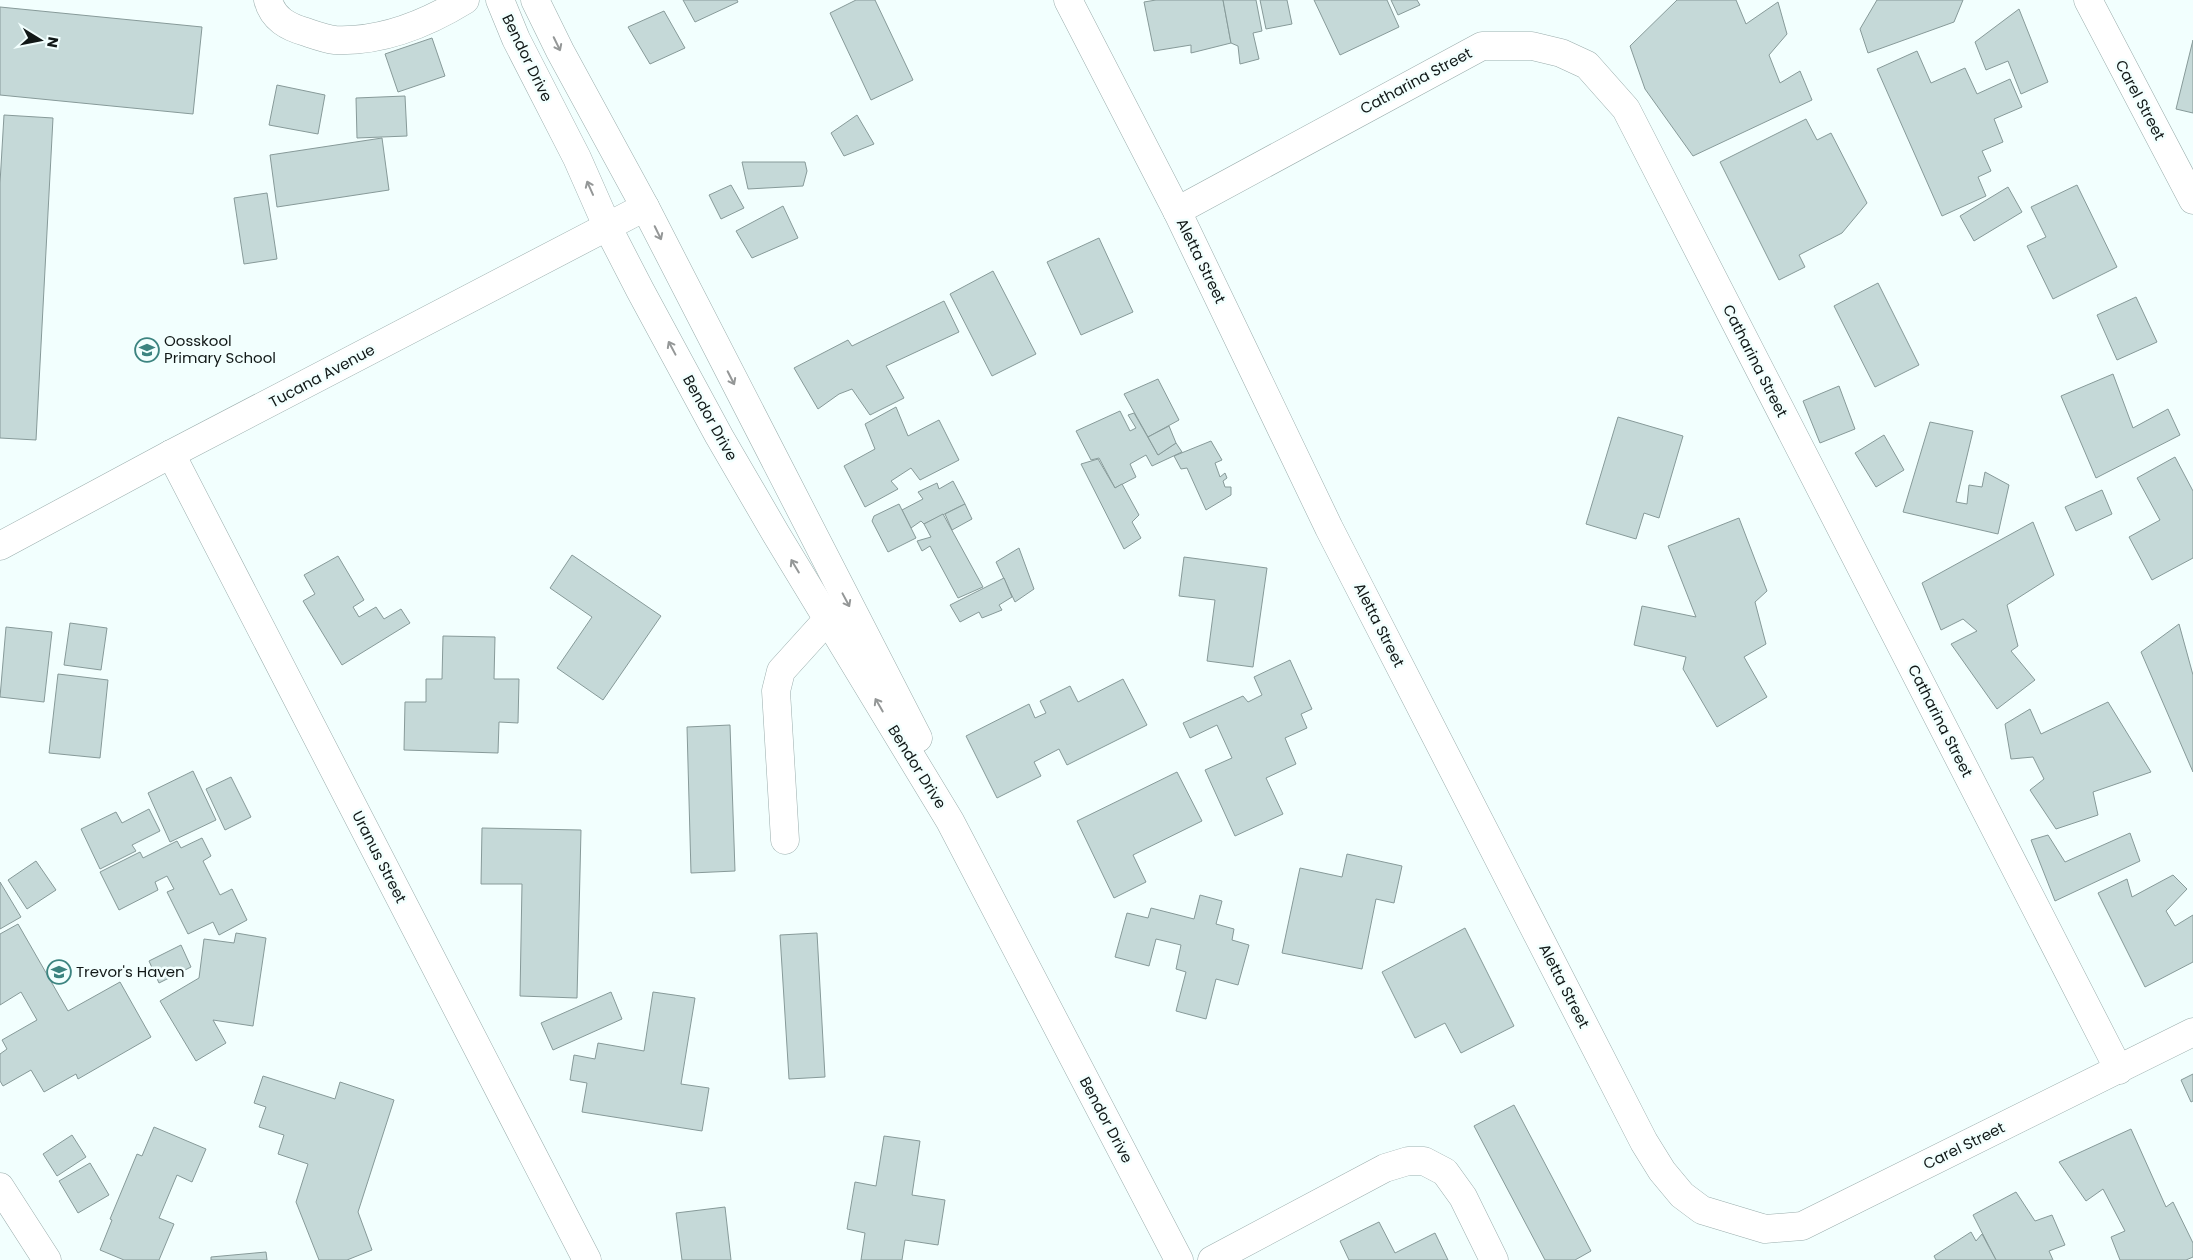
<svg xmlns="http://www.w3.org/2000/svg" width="2193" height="1260" viewBox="0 0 2193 1260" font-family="Poppins,sans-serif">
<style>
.building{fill:#c5d9d8;stroke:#879a99}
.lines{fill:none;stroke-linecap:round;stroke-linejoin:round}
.minor-casing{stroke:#9aadac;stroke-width:29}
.minor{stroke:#fff;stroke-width:28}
.oneway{stroke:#949797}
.labels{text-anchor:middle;stroke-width:5;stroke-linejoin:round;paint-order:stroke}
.street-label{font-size:15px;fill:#111817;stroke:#f2fffe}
.poi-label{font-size:15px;fill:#111817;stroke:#f2fffe;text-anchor:start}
</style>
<rect width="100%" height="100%" fill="#f2fffe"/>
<g class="building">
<polygon points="683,0 737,0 738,2 695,22"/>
<polygon points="856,0 875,0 913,80 871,100 830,13"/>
<polygon points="1156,0 1223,0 1231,43 1191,53 1191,45 1154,51 1144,2"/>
<polygon points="1223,0 1256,0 1262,31 1253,33 1259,59 1240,64 1238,46 1231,43"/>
<polygon points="1260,0 1287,0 1292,24 1266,29"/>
<polygon points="1314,0 1387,0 1399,27 1340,55"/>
<polygon points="1391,0 1417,0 1420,5 1398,15"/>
<polygon points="1677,0 1736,0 1746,24 1778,2 1787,34 1769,55 1780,83 1800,71 1812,100 1693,156 1645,89 1630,46"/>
<polygon points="1877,0 1963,0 1954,22 1868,53 1860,29"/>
<polygon points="0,7 202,27 193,114 0,95"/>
<polygon points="2019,9 2048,82 2021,94 2008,61 1986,70 1975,42"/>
<polygon points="664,11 685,48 650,64 628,27"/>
<polygon points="432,38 445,76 398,92 385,54"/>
<polygon points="2193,40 2193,113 2176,109"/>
<polygon points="1917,51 1931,83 1965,68 1977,94 2010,79 2022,107 1994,119 2003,142 1982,151 1991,171 1978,177 1986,196 1942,216 1877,69"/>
<polygon points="277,85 325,95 318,134 269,125"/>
<polygon points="405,96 407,136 357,138 356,98"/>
<polygon points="4,115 53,118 36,440 0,438 0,183"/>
<polygon points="857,115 874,144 844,156 831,133"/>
<polygon points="1806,119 1817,140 1831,133 1867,203 1842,233 1799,255 1805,267 1779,280 1720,162"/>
<polygon points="382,138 389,190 277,207 270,155"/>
<polygon points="742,162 805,162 807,171 803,186 748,189"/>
<polygon points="731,185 744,208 721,219 709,195"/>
<polygon points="2077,185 2117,267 2053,299 2027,246 2046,237 2031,207"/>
<polygon points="2008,187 2022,212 1974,241 1960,216"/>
<polygon points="267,193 277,259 244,264 234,198"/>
<polygon points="783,206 798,238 752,258 736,231"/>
<polygon points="1099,238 1133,312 1081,335 1047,262"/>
<polygon points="993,271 1036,354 992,376 950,294"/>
<polygon points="1878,283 1919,365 1875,387 1834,306"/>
<polygon points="2136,297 2157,342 2117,360 2097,315"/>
<polygon points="944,301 959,332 886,366 904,398 870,415 852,389 839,394 818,409 794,368 848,340 852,346"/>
<polygon points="2113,374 2133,428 2168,409 2180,435 2096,478 2061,396"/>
<polygon points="1158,379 1179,420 1148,437 1124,394"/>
<polygon points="1839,386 1855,429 1820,443 1803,401"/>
<polygon points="896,407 908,436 939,420 959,460 920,480 911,468 891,481 898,489 865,507 844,466 875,449 865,424"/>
<polygon points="1120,411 1130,431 1136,428 1128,415 1134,413 1158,455 1176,443 1182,452 1152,466 1146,455 1130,464 1136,477 1115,488 1099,458 1091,460 1076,431"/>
<polygon points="1618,417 1683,436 1659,518 1644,513 1636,539 1586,524"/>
<polygon points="1930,422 1973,431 1956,502 1967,504 1969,485 1982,487 1985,472 2009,485 1998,534 1903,512"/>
<polygon points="1169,426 1176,443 1158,455 1148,437"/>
<polygon points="1884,435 1904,470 1876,487 1855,453"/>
<polygon points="1211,441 1222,460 1215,463 1220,477 1225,473 1227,478 1223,481 1225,487 1231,487 1231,495 1206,510 1187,468 1181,469 1174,456"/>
<polygon points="2175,457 2193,491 2193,558 2152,580 2129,537 2160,520 2137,478"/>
<polygon points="1098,459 1115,488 1122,484 1139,515 1132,522 1141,538 1124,549 1081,464"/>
<polygon points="953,481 965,504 924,524 921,521 911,528 902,510 923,499 918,492 937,483 939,489"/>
<polygon points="2102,490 2112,514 2076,531 2065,507"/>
<polygon points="899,504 916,538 888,552 872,521 874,516"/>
<polygon points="965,504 972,519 952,530 945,514"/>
<polygon points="943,514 983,587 958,598 930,546 922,551 917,541 931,537 924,524"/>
<polygon points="1739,518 1767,591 1755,602 1766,644 1744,657 1767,697 1717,727 1683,669 1686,657 1634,645 1642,606 1696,617 1668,546"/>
<polygon points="2033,522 2054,575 2007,605 2018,646 2011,651 2035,680 1997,709 1951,644 1977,631 1963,619 1941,630 1922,583"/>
<polygon points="1019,548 1034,589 1015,602 996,562"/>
<polygon points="572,555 661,616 603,700 557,668 592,617 550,588"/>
<polygon points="338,556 364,600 353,607 359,617 376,607 384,619 401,609 410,623 342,665 303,601 315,594 304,575"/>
<polygon points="1184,557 1267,568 1253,667 1207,661 1215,600 1179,596"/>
<polygon points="1004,578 1012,597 999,605 1002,610 982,618 979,612 960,622 950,605"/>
<polygon points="70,623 107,628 101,670 64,665"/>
<polygon points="2179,624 2193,675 2193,772 2141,652"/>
<polygon points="6,627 52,632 44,702 0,697"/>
<polygon points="443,636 495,637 494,679 519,679 518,723 499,722 498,753 404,750 405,702 426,702 426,679 442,679"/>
<polygon points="1290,660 1312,709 1301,714 1307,728 1285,738 1296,764 1266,778 1283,814 1235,836 1205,770 1232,758 1217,725 1190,738 1183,723 1243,696 1248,702 1262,695 1254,677"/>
<polygon points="58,674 108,680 100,758 49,753"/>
<polygon points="1123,679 1147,725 1067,765 1059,749 1034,762 1041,776 997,798 966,736 1029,704 1035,718 1046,713 1040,701 1070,686 1078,702"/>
<polygon points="2108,702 2151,772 2093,792 2098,815 2056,829 2030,790 2044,779 2033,757 2011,759 2005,724 2030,709 2041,734"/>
<polygon points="730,725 735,871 691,873 687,727"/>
<polygon points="193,771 216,820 170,842 148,793"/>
<polygon points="1177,772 1202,821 1133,855 1146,882 1114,898 1077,821"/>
<polygon points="231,777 251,817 225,830 206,789"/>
<polygon points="149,809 160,831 132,845 136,851 100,869 81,829 116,812 122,823"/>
<polygon points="482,828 581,830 577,998 520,996 522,884 481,884"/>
<polygon points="2130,833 2140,861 2055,901 2031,840 2048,835 2065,862"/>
<polygon points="202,838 211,856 203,861 220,895 232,889 247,920 219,935 213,922 188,934 167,892 174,889 167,876 155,882 158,890 119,910 100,872 140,852 143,858 177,841 181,848"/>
<polygon points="1347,854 1402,866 1394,903 1376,899 1362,969 1282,953 1300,868 1342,877"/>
<polygon points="36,861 56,890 27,909 8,880"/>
<polygon points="2173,875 2187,889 2166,911 2175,926 2193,915 2193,962 2145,987 2098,893 2127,879 2132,897"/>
<polygon points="0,882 21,917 0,929"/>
<polygon points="1200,895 1222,901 1216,924 1234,929 1232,940 1249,945 1238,985 1216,979 1206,1019 1176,1011 1186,972 1176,969 1181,945 1156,939 1149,966 1115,957 1127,913 1148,918 1151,908 1194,919"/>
<polygon points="18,924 68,1011 120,982 151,1037 78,1079 76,1074 44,1092 31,1070 3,1086 0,1081 0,1054 7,1049 2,1040 37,1020 21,992 0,1005 0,934"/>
<polygon points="1465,928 1514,1026 1461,1053 1445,1023 1415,1038 1382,972"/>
<polygon points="236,933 266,938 253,1026 213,1020 226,1043 196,1061 160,1001 199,978 204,939 234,943"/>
<polygon points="817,933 825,1077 789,1079 780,935"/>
<polygon points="181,945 191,967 159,983 149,961"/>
<polygon points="611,992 622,1019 553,1050 541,1023"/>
<polygon points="653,992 695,998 681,1084 709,1088 702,1131 582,1112 587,1083 570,1080 574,1055 595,1059 598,1043 644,1051"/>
<polygon points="2193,1074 2193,1101 2191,1102 2181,1080"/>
<polygon points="263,1076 335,1099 340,1082 394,1100 358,1212 372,1250 347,1260 319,1260 296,1202 308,1164 278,1154 284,1135 259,1127 266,1107 254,1103"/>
<polygon points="1514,1105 1591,1251 1575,1260 1545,1260 1474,1126"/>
<polygon points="154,1127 206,1149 192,1182 177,1175 159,1218 174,1224 159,1260 124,1260 100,1250 112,1220 110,1219 137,1154 142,1156"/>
<polygon points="2131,1129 2166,1207 2173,1202 2193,1243 2193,1257 2186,1260 2120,1260 2111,1237 2125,1231 2103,1189 2086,1201 2059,1162"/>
<polygon points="72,1135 86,1157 57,1176 43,1154"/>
<polygon points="884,1136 920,1141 912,1195 945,1200 938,1245 905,1240 902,1260 861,1260 865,1233 847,1229 855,1182 876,1186"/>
<polygon points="90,1163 109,1195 78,1213 59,1181"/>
<polygon points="2016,1192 2035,1221 2052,1215 2065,1245 2049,1251 2053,1260 1996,1260 1973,1215"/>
<polygon points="725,1207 731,1260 682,1260 676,1213"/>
<polygon points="1379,1222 1395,1253 1435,1233 1448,1260 1349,1260 1340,1241"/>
<polygon points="1971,1232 1976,1241 1982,1234 1996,1260 1936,1260 1934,1256"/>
<polygon points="266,1252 267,1260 211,1260 211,1257"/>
</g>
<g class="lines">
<g class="minor-casing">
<g id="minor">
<path d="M268,0C273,19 288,27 306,32C315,35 326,39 335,40C381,42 426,24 465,0"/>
<polyline points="500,0 516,39 577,158 607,226 640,290 719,436 776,534 950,821 1179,1260"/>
<polyline points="535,0 560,51 645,207 918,738"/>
<polyline points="1068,0 1177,211 1329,528 1644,1142 1662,1171 1682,1195 1702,1210 1765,1229 1802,1226 2193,1032"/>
<polyline points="2088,0 2193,200"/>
<polyline points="1177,211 1482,46 1532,46 1561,53 1587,65 1626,109 2119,1070"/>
<polyline points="171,454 587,1260"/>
<polyline points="0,546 171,454 645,207"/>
<polyline points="785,840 776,691 781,671 828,619"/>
<polyline points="0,1187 47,1260"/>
<polyline points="1212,1260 1385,1168 1408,1161 1424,1161 1445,1172 1463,1197 1494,1260"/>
</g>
</g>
<use href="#minor" class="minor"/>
</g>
<defs><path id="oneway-shaft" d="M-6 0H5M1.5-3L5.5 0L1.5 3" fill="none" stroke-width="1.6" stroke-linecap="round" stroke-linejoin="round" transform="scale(1.25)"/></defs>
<g class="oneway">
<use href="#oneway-shaft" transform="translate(557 44) rotate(64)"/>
<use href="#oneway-shaft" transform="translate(590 188) rotate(-114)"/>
<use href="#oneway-shaft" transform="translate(658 233) rotate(64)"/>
<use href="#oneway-shaft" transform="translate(672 348) rotate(-118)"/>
<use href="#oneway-shaft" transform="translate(731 378) rotate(63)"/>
<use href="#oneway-shaft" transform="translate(795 566) rotate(-121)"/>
<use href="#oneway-shaft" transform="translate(846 600) rotate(62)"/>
<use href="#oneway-shaft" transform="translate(879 705) rotate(-120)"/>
</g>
<defs>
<g id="school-ring" transform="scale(1.25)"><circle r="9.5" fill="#f2fffe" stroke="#3c8480" stroke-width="1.5"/><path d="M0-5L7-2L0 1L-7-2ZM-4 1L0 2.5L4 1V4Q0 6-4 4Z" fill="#3c8480"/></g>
</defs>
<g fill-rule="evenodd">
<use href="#school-ring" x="147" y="350"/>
<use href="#school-ring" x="59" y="972"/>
</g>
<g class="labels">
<g class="street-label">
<text transform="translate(527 58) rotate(64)" y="5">Bendor Drive</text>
<text transform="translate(1416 81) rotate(-28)" y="5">Catharina Street</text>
<text transform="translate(2140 100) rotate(62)" y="5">Carel Street</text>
<text transform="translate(1201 261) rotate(64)" y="5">Aletta Street</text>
<text transform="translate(1755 361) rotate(63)" y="5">Catharina Street</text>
<text transform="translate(322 376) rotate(-28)" y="5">Tucana Avenue</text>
<text transform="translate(710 418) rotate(61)" y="5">Bendor Drive</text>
<text transform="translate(1379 625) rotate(63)" y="5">Aletta Street</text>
<text transform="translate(1940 721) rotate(63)" y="5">Catharina Street</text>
<text transform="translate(917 767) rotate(58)" y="5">Bendor Drive</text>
<text transform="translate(379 857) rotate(63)" y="5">Uranus Street</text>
<text transform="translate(1564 986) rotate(63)" y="5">Aletta Street</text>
<text transform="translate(1106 1120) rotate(62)" y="5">Bendor Drive</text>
<text transform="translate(1964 1146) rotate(-26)" y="5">Carel Street</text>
</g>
<g class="poi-label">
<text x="164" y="346">Oosskool<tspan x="164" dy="17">Primary School</tspan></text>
<text x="76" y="977">Trevor's Haven</text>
</g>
</g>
<g transform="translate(40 40) rotate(100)" stroke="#f2fffe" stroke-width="4" paint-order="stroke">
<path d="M0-4L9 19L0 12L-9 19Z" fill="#111817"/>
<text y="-8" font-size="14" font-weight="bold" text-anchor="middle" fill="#111817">N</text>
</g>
</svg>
